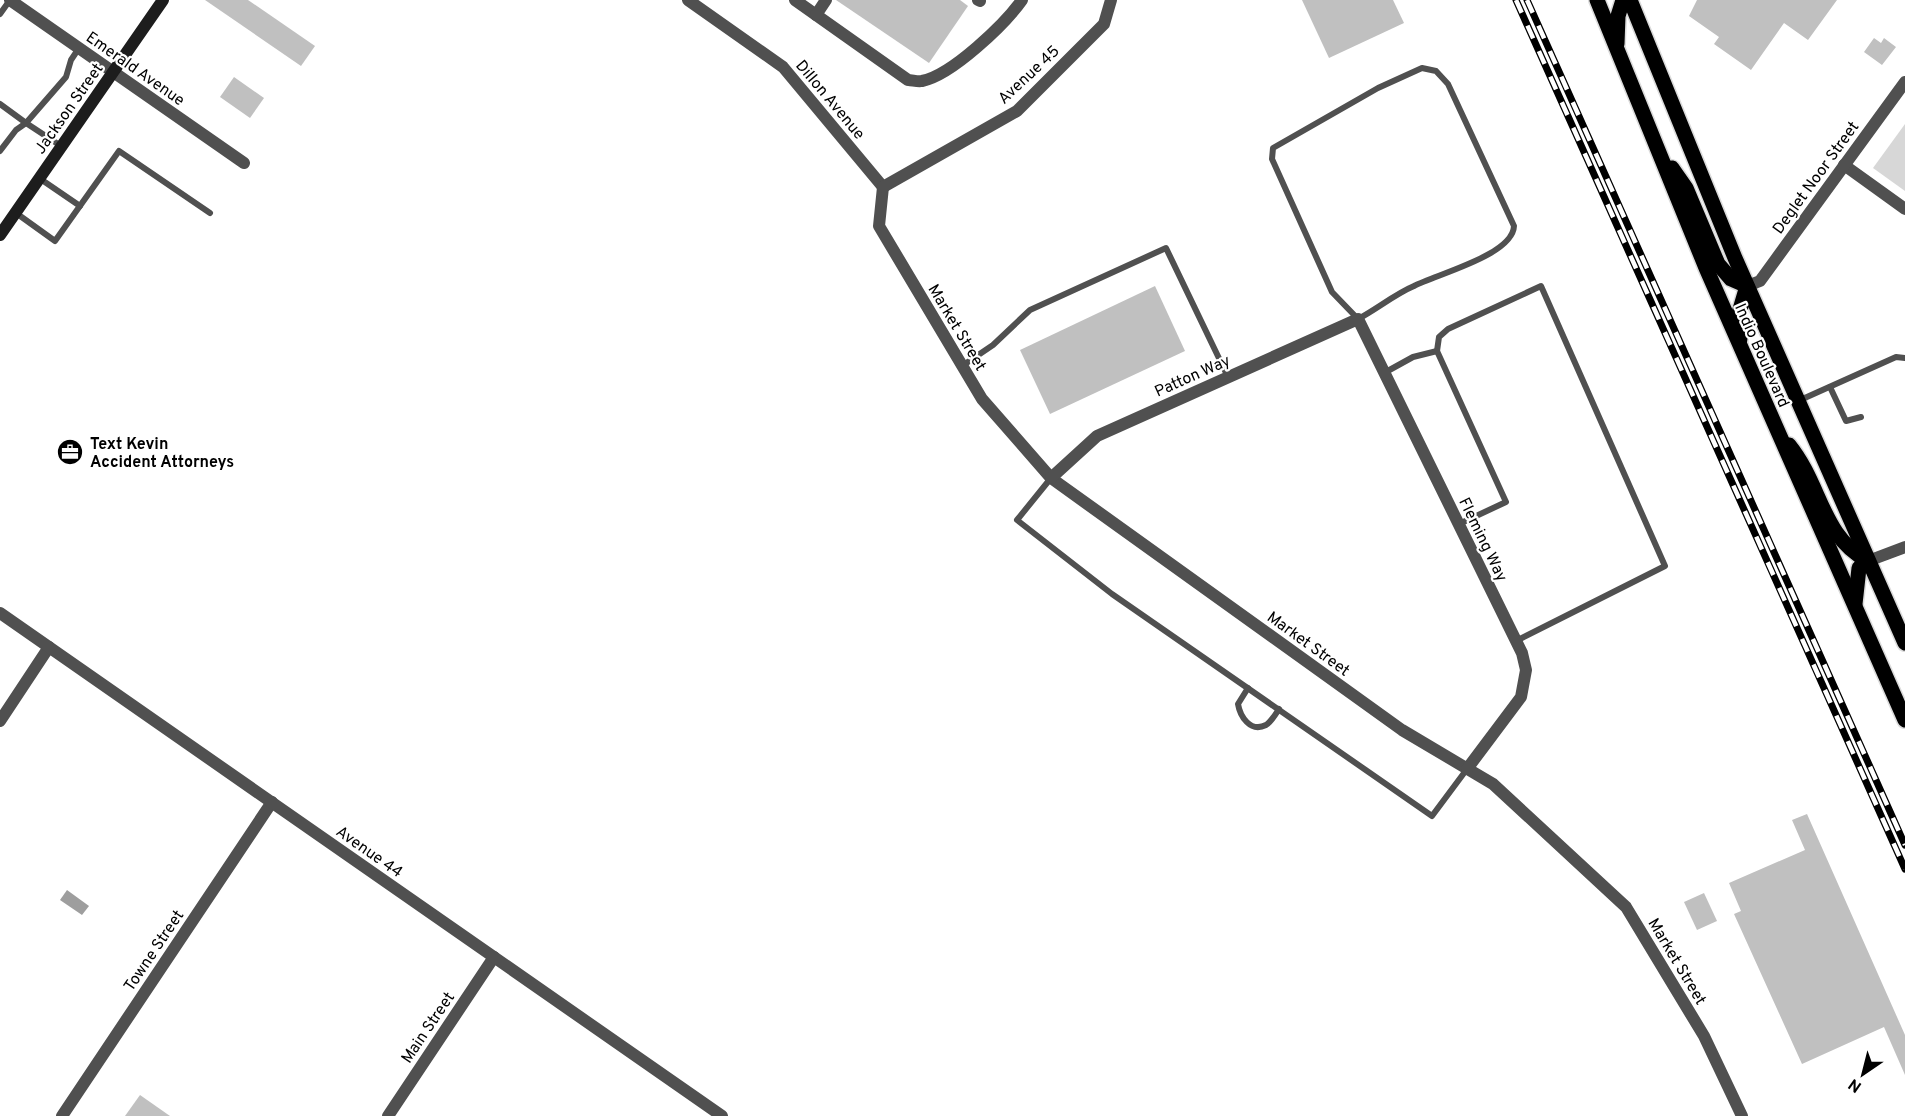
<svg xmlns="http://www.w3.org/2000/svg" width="1905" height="1116" viewBox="0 0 1905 1116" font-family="Overpass,sans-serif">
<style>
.green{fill:#d7d7d7}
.water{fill:#9e9e9e}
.building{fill:#c0c0c0}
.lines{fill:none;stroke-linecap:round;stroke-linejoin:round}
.primary-casing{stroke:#dbdbdb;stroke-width:18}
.service{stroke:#505050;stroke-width:6}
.minor{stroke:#505050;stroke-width:12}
.tertiary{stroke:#505050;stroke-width:12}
.secondary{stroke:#1d1d1d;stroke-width:12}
.primary{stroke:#000;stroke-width:15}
.rail-casing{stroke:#000;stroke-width:7}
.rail{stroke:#fff;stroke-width:4.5;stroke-dasharray:14;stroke-linecap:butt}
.labels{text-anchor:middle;stroke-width:4.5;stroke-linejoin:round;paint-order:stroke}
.street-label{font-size:16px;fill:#000;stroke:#fff}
.poi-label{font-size:16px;font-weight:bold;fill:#000;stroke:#fff;text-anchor:start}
</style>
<rect width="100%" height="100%" fill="#fff"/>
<polygon class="green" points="1905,124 1905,191 1873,168"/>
<polygon class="water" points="67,890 89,906 82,915 60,900"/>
<g class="building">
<polygon points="205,0 248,0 315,46 301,66"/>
<polygon points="836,0 960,0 968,6 929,63"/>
<polygon points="1302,0 1393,0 1404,23 1329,58"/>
<polygon points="1697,0 1837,0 1808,40 1784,23 1751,70 1714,44 1719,37 1689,16"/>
<polygon points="1874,38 1881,43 1884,38 1896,47 1882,65 1864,52"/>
<polygon points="234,77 264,98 250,118 220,97"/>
<polygon points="1155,286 1185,351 1050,414 1020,350"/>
<polygon points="1807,814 1905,1035 1905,1075 1884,1027 1802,1064 1734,914 1741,911 1729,883 1805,850 1792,820"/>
<polygon points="1704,893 1717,921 1697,930 1684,902"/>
<polygon points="140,1095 170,1116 125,1116"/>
</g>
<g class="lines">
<g class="primary-casing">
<g id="primary">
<polyline points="1597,0 1706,268 1905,720"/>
<polyline points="1630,0 1735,258 1905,643"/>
<polyline points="1617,44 1618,16 1623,0"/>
<polyline points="1672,168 1686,188 1718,264 1731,279 1747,286"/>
<polyline points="1740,339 1739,313 1747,286"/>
<path d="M1789,445C1822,486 1821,536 1868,561"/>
<polyline points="1855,604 1859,568 1868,561"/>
</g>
</g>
<g class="service">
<polyline points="0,14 10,0"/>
<path d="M1422,68L1436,71L1448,84L1514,226C1513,255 1437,274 1414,286C1395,294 1377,309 1358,319L1332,292L1272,159L1273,148L1378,88Z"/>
<polyline points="0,104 26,123 16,130 0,151"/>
<polyline points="61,146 26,123 66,77 71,60 79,48"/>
<polyline points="39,178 80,206"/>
<polyline points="16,213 55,241 119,151 210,213"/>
<polyline points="1437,351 1439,337 1448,329 1541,286 1665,566 1516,641"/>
<polyline points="962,366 993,345 1030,310 1166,248 1228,377"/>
<polyline points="1384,373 1413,357 1437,351 1506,502 1459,524"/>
<polyline points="1830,387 1846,421 1861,417"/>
<polyline points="1798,401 1896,357 1905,358"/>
<polyline points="1051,478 1017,520 1112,594 1432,816 1467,769"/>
<path d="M1248,688L1238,704C1240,716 1250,733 1266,725C1271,722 1275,715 1279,709"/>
</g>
<g class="minor">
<polyline points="10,0 244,163"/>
<polyline points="688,0 783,67 883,187"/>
<path d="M795,0L908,80C912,80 918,82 922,81C952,75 1005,24 1022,0"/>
<polyline points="978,0 980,1"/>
<polyline points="816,15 826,0"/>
<polyline points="1844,165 1905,209"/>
<polyline points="883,187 879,226 982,399 1051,478 1402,730 1493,784 1626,907 1704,1036 1742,1116"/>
<polyline points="883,187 1017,111 1104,24 1111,0"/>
<polyline points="1747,286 1760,281 1905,82"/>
<polyline points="1051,478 1097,436 1358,319 1522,653 1526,670 1521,697 1467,769"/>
<polyline points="1868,561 1905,547"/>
<polyline points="0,721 49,647"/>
<polyline points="62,1116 272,802"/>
<polyline points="388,1116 494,957"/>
</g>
<polyline class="tertiary" points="0,613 722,1116"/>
<polyline class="secondary" points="0,235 163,0"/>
<use href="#primary" class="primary"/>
<g class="rail-casing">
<g id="rail">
<polyline points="1516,0 1905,869"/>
<polyline points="1527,0 1905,845"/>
</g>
</g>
<use href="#rail" class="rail"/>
</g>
<defs>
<g id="office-disc" transform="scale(1.35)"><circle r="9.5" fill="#000" stroke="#fff"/><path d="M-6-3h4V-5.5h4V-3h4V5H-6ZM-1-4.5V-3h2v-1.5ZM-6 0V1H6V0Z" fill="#fff"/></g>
</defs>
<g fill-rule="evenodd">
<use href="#office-disc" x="70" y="452"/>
</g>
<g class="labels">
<g class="street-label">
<text transform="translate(136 68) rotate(35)" y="6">Emerald Avenue</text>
<text transform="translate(1028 74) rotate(-43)" y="6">Avenue 45</text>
<text transform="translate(831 99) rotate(50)" y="6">Dillon Avenue</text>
<text transform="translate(68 108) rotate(-55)" y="6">Jackson Street</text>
<text transform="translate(1815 177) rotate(-54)" y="6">Deglet Noor Street</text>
<text transform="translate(958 327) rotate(59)" y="6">Market Street</text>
<text transform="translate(1763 355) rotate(66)" y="6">Indio Boulevard</text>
<text transform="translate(1192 375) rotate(-24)" y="6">Patton Way</text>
<text transform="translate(1484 539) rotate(64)" y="6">Fleming Way</text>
<text transform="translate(1309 643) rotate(36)" y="6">Market Street</text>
<text transform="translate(370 851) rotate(35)" y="6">Avenue 44</text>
<text transform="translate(153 950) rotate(-56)" y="6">Towne Street</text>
<text transform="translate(1678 961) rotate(59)" y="6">Market Street</text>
<text transform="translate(427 1027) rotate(-56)" y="6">Main Street</text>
</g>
<g class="poi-label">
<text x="90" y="449">Text Kevin<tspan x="90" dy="18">Accident Attorneys</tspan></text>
</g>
</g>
<g transform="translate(1863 1074) rotate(215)" stroke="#ffffff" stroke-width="4.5" paint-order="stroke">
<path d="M0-4.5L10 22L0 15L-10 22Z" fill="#000000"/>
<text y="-9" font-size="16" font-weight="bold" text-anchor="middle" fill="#000000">N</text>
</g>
</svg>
